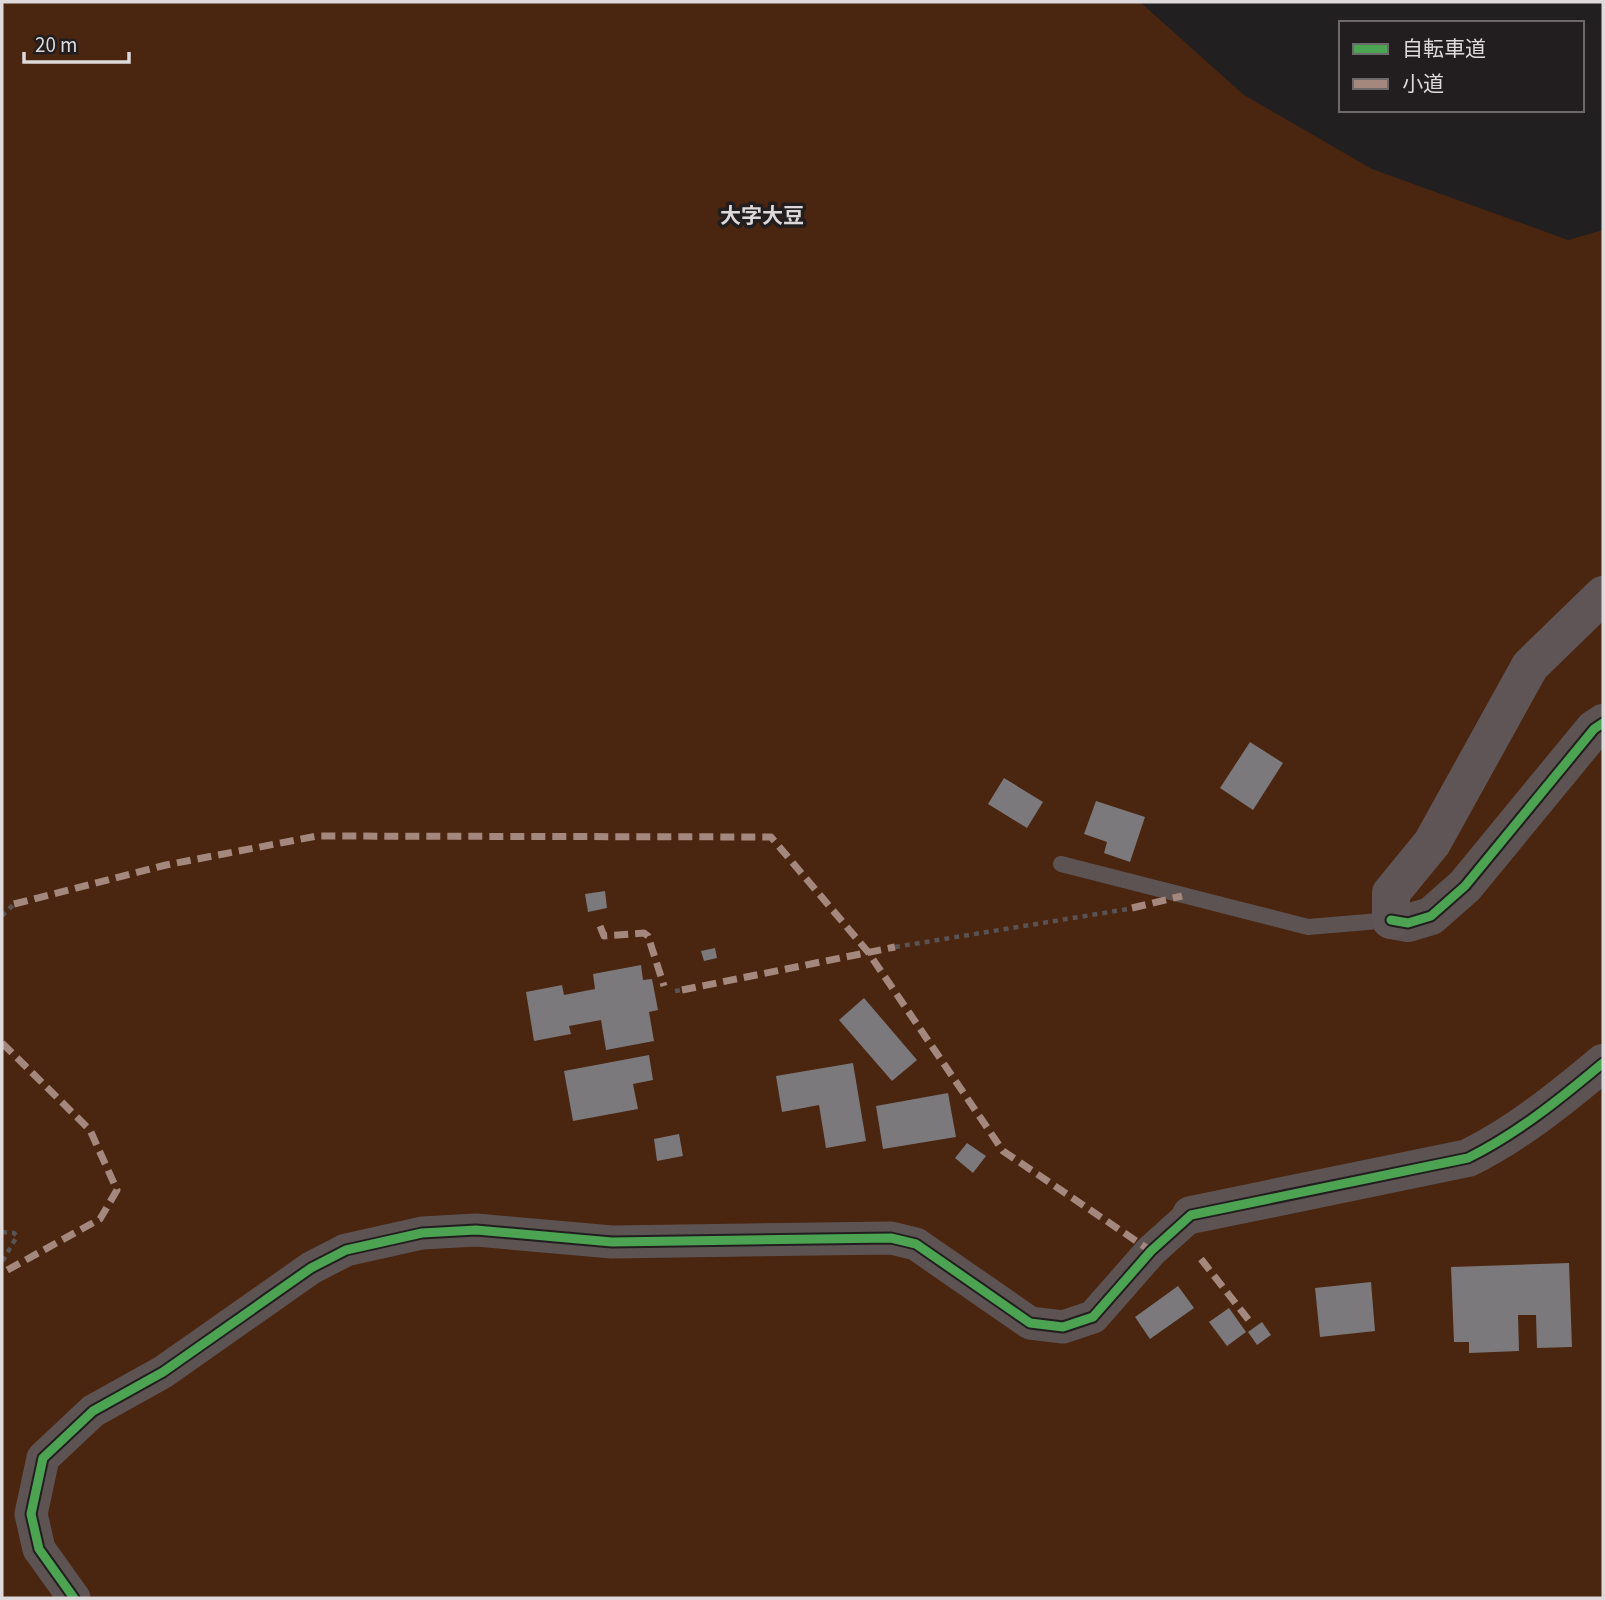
<svg xmlns="http://www.w3.org/2000/svg" width="1605" height="1600" viewBox="0 0 1605 1600" font-family="'Source Sans 3','Noto Sans JP',sans-serif">
<style>
.green{fill:#4a2510}
.building{fill:#7b797b}
.lines{fill:none;stroke-linecap:round;stroke-linejoin:round}
.path{stroke:#5a5353;stroke-width:4.5;stroke-dasharray:5 5;stroke-linecap:butt}
.service{stroke:#5d5353;stroke-width:16}
.minor{stroke:#5d5353;stroke-width:33}
.tertiary{stroke:#5d5353;stroke-width:38}
.secondary{stroke:#605556;stroke-width:38}
.quiet{stroke:#a5887d;stroke-width:7;stroke-dasharray:14 7;stroke-linecap:butt}
.cycleway-casing{stroke:#221e1f;stroke-width:13}
.cycleway{stroke:#4ca352;stroke-width:9}
.labels{text-anchor:middle;stroke-width:7;stroke-linejoin:round;paint-order:stroke}
.neighbourhood-label{font-size:21px;font-weight:bold;fill:#dfd8da;stroke:#221e1f}
</style>
<rect width="100%" height="100%" fill="#211f20"/>
<polygon class="green" points="2,2 1140,2 1244,95 1372,169 1568,240 1603,230 1603,1598 2,1598"/>
<g class="building">
<polygon points="1250,742 1283,763 1253,810 1220,788"/>
<polygon points="1004,778 1043,802 1027,828 988,804"/>
<polygon points="1096,801 1145,817 1130,862 1104,853 1107,842 1084,834"/>
<polygon points="605,891 607,908 588,912 585,894"/>
<polygon points="715,948 717,958 704,961 701,951"/>
<polygon points="641,965 643,980 652,979 658,1010 649,1012 654,1041 606,1050 601,1020 569,1026 571,1034 534,1041 526,992 562,985 564,995 595,989 593,974"/>
<polygon points="864,998 917,1060 892,1081 839,1020"/>
<polygon points="649,1055 653,1080 633,1084 638,1109 573,1121 564,1071"/>
<polygon points="853,1063 866,1141 826,1148 819,1105 782,1112 776,1076"/>
<polygon points="948,1093 956,1137 883,1149 876,1106"/>
<polygon points="679,1134 683,1156 657,1161 654,1139"/>
<polygon points="967,1143 986,1156 973,1173 955,1158"/>
<polygon points="1569,1263 1572,1347 1537,1348 1536,1315 1518,1315 1519,1351 1469,1353 1469,1342 1454,1342 1451,1267"/>
<polygon points="1371,1282 1375,1331 1320,1337 1315,1288"/>
<polygon points="1178,1286 1194,1308 1150,1339 1135,1317"/>
<polygon points="1229,1308 1246,1332 1227,1346 1209,1322"/>
<polygon points="1262,1322 1271,1335 1257,1345 1248,1332"/>
</g>
<g class="lines">
<g class="path">
<polyline points="2,916 14,904"/>
<polyline points="895,947 1128,909"/>
<polyline points="675,991 682,990"/>
<polyline points="2,1232 14,1233 17,1236 2,1262"/>
</g>
<polyline class="service" points="1061,864 1308,927 1391,920"/>
<polyline class="minor" points="74,1598 39,1549 31,1514 43,1458 93,1411 163,1372 311,1268 346,1250 422,1233 476,1230 612,1242 891,1238 916,1244 1030,1323 1063,1327 1093,1317 1151,1251 1191,1215"/>
<g class="tertiary">
<polyline points="1391,920 1408,923 1431,916 1465,886 1594,729 1603,723"/>
<path d="M1191,1215L1468,1158C1518,1133 1560,1099 1603,1063"/>
</g>
<polyline class="secondary" points="1391,920 1391,893 1432,843 1530,666 1603,595"/>
<g class="quiet">
<polyline points="14,904 166,865 317,836 771,837 868,952 1003,1151 1151,1251"/>
<polyline points="1132,908 1182,896"/>
<polyline points="600,926 604,936 644,933 648,936 664,986"/>
<polyline points="682,990 895,947"/>
<polyline points="2,1043 90,1130 117,1190 100,1219 2,1273"/>
<polyline points="1201,1259 1251,1323"/>
</g>
<g class="cycleway-casing">
<g id="cycleway">
<polyline points="1391,920 1408,923 1431,916 1465,886 1594,729 1603,723"/>
<path d="M74,1598L39,1549L31,1514L43,1458L93,1411L163,1372L311,1268L346,1250L422,1233L476,1230L612,1242L891,1238L916,1244L1030,1323L1063,1327L1093,1317L1151,1251L1191,1215L1468,1158C1518,1133 1560,1099 1603,1063"/>
</g>
</g>
<use href="#cycleway" class="cycleway"/>
</g>
<g class="labels">
<g class="neighbourhood-label">
<text x="762" y="223">大字大豆</text>
</g>
</g>
<rect width="1605" height="1600" fill="none" stroke="#dedadc" stroke-width="7"/>
<rect x="1339" y="21" width="245" height="91" fill="#221e1f" stroke="#6d696b" stroke-width="2"/>
<rect x="1353" y="44" width="35" height="10" fill="#4ca352" stroke="#6d696b" stroke-width="2"/>
<text x="1402" y="56" font-size="21" fill="#dedadc">自転車道</text>
<rect x="1353" y="79" width="35" height="10" fill="#a5887d" stroke="#6d696b" stroke-width="2"/>
<text x="1402" y="91" font-size="21" fill="#dedadc">小道</text>
<path d="M24 52v10h105v-10" fill="none" stroke="#dedadc" stroke-width="3.5"/>
<text x="35" y="52" font-size="21" fill="#dedadc" stroke="#221e1f" stroke-width="5" paint-order="stroke">20 m</text>
</svg>
